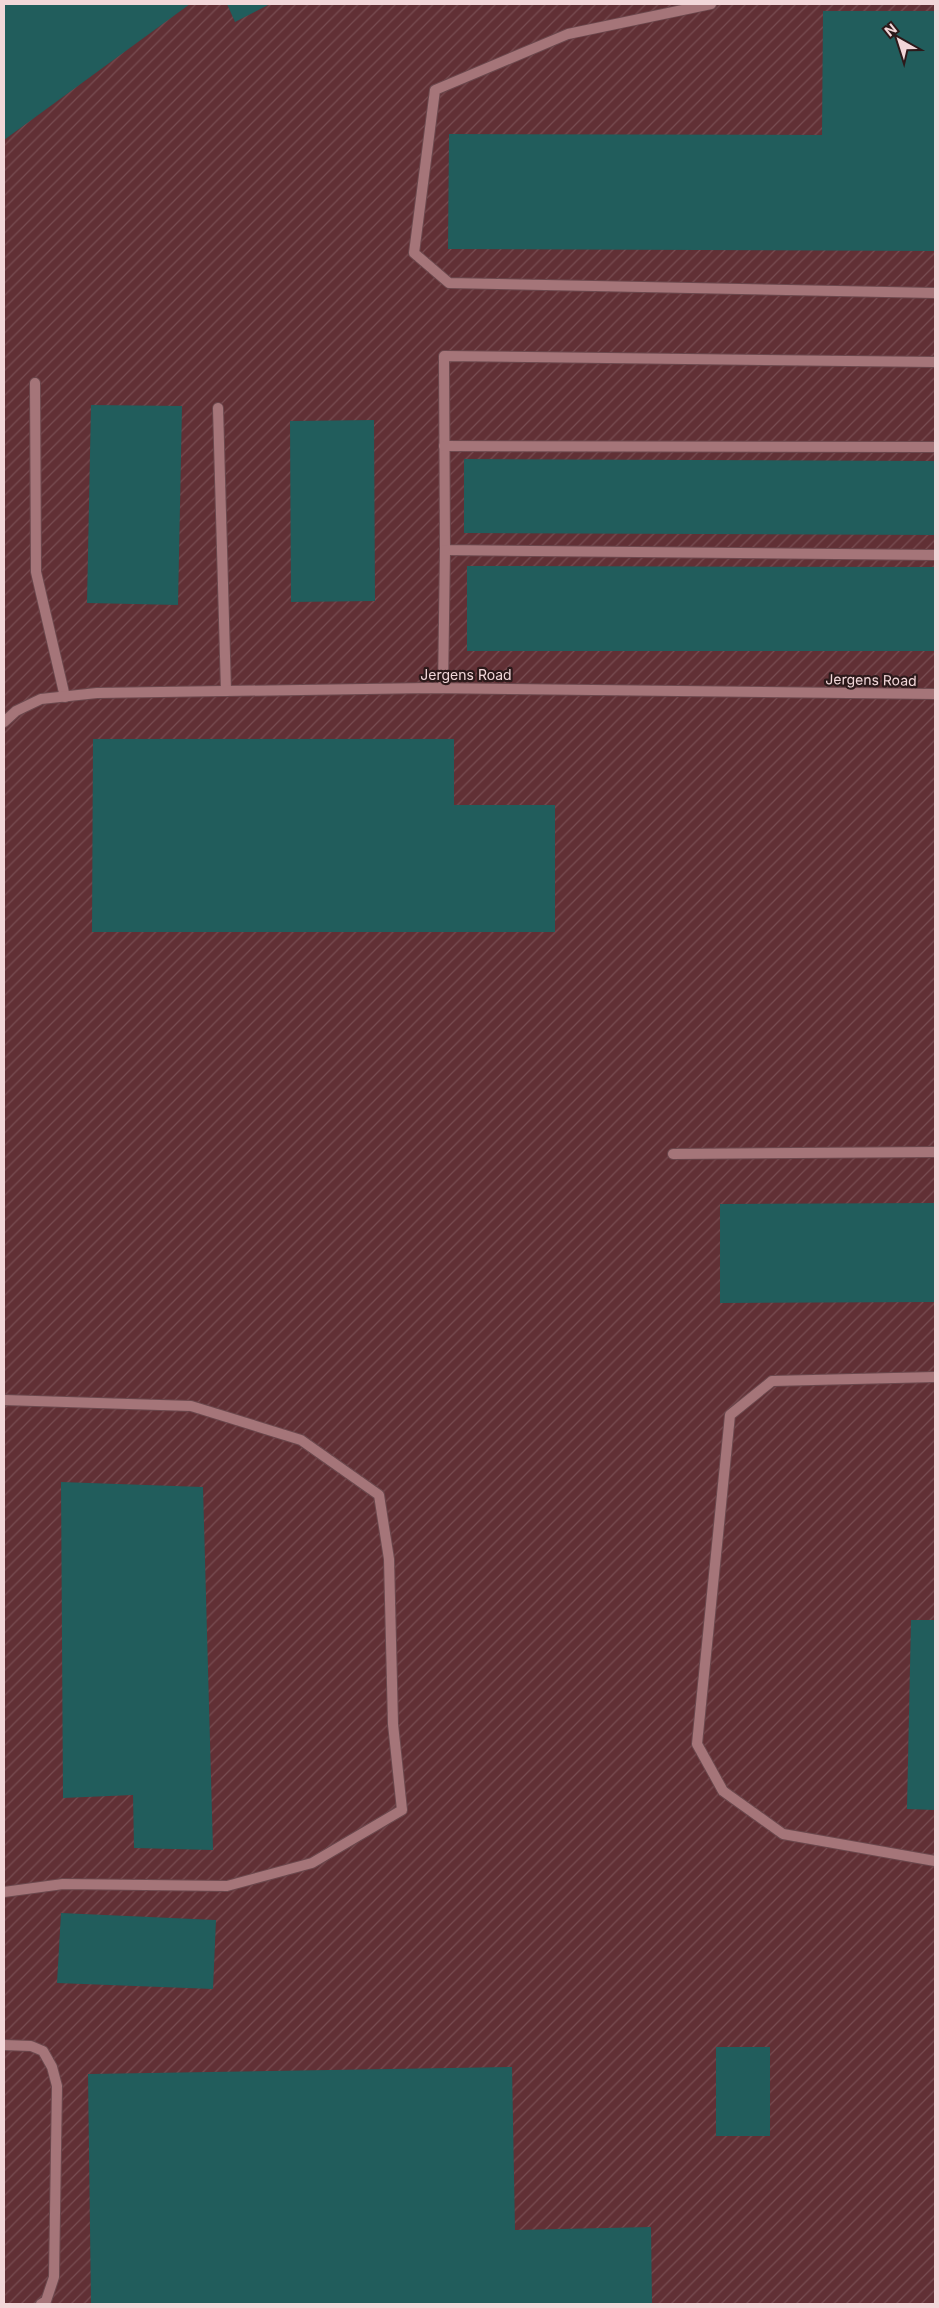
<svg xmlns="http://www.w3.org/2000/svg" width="939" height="2308" viewBox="0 0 939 2308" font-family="Inter,sans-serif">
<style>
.industrial{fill:url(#industrial-furrows)}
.building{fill:#215d5c}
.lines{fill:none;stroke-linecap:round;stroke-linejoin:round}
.service-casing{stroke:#6b484d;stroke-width:12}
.minor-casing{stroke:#6b484d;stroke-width:12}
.service{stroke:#a57579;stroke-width:10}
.minor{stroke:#a57579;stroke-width:10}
.labels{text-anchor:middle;stroke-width:4.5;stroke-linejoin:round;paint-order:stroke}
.street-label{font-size:14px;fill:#f2d7d9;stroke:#2c191a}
</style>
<defs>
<pattern id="industrial-furrows" width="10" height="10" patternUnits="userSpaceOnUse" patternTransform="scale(1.25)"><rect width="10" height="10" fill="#613035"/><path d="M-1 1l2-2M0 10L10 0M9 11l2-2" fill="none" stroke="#784d52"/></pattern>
</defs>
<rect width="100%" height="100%" fill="#52292d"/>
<rect class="industrial" x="4" y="4" width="931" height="2300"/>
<g class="building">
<polygon points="4,4 190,4 4,140"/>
<polygon points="227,4 270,4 235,22"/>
<polygon points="823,11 935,11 935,251 448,249 449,134 822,135"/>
<polygon points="91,405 182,406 178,605 87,603"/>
<polygon points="374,420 375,601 291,602 290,421"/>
<polygon points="464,459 935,461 935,535 464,533"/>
<polygon points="467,566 935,567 935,651 467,651"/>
<polygon points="93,739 454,739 454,805 555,805 555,932 92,932"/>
<polygon points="935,1203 935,1302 720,1303 720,1204"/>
<polygon points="61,1482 203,1487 213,1850 134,1848 133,1795 63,1798"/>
<polygon points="911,1620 935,1620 935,1810 907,1809"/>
<polygon points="61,1913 216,1920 213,1989 57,1983"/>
<rect x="716" y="2047" width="54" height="89"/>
<polygon points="512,2067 515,2230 651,2227 652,2304 91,2304 88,2074"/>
</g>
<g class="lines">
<g class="service-casing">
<g id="service">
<polyline points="711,4 568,34 435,90 414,253 449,283 935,293"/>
<polyline points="935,362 444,356 445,550 935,555"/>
<polyline points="35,383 36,572 65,697"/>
<polyline points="218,408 226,691"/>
<polyline points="444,446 935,447"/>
<polyline points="443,688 445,550"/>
<polyline points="673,1154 935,1152"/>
<polyline points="935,1377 772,1381 730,1415 697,1744 723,1791 783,1834 935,1861"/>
<polyline points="4,1400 191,1406 301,1440 379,1495 389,1559 393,1724 402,1810 312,1863 227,1886 63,1884 4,1892"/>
<polyline points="4,2045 31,2046 43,2051 52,2067 57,2086 54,2277 46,2301 41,2304"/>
</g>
</g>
<g class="minor-casing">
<polyline id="minor" points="4,722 16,711 41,699 97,693 429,688 935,694"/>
</g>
<use href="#service" class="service"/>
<use href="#minor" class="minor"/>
</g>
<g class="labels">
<g class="street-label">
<text x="466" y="680">Jergens Road</text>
<text transform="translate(871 680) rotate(1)" y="5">Jergens Road</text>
</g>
</g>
<rect width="939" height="2308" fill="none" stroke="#f2d7d9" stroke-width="10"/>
<g transform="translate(899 40) rotate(321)" stroke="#2c191a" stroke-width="4" paint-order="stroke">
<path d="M0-4L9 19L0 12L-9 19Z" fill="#f2d7d9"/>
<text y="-8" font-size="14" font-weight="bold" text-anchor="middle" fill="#f2d7d9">N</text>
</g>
</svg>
